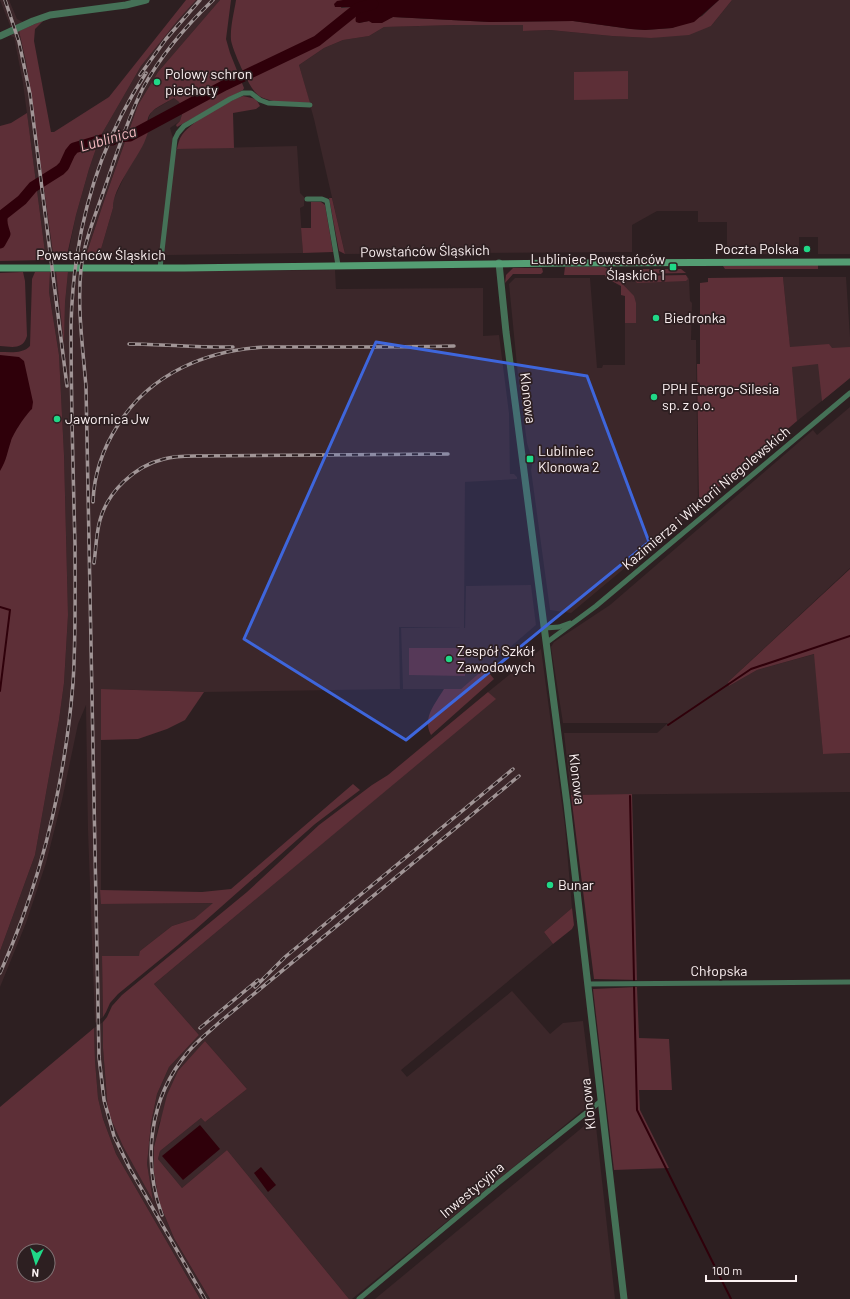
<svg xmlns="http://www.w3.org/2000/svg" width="850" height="1299" viewBox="0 0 850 1299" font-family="Barlow,sans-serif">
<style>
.built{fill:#3c272a}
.green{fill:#5d2f37;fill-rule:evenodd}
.water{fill:#2f000a}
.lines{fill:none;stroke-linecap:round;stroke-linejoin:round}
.stream{stroke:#2f000a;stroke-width:2}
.river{stroke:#2f000a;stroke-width:11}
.minor{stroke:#457157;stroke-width:5}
.tertiary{stroke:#457157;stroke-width:7}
.secondary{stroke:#549d73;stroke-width:7}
.rail-casing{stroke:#a19596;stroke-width:3.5}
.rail{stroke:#2d1f21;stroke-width:2;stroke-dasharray:6;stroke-linecap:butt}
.marked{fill:#3e66dc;fill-opacity:0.2;stroke:#3e66dc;stroke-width:3;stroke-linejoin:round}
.poi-dot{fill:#20d887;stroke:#2d1f21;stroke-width:1.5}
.labels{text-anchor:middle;stroke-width:3.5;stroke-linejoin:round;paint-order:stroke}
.poi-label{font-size:14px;fill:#fcf1f2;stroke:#2d1f21;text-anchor:start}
.street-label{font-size:14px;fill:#fcf1f2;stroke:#2d1f21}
.water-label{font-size:15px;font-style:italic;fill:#f6bbc2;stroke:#2d1f21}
</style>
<rect width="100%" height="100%" fill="#2d1f21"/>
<g class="built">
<polygon points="0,0 9,0 17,19 23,22 11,28"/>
<polygon points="196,0 220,0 158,72 138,105 104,201 86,255 88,259 64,260 69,249 76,215 89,169 100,137 141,66 178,20"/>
<polygon points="732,0 850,0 850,254 818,254 818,237 799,237 799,254 727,254 727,222 698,222 698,211 657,211 632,225 632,252 345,254 314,119 299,65 324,48 343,40 369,36 384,27 455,25 523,25 524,31 550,30 612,36 651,38 711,26"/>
<polygon points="19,31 26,62 54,260 46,260 23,83 14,37 10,36"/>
<polygon points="174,98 179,102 183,111 180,121 170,128 173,138 172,149 297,146 300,193 304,197 304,206 300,208 303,253 99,256 113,208 112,203 148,125 149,117 152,111"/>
<polygon points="335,270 336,289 483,288 483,336 499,335 509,413 510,474 514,474 517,477 517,479 465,482 464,628 465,628 466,586 531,585 536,625 461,689 403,689 401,628 462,628 399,627 400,689 204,692 101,689 101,904 214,903 194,919 172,926 140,951 140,956 102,956 103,1017 95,1023 88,830 86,705 78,724 62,800 46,863 26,923 0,987 0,951 35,855 59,720 64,683 68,615 64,455 59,355 49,292 50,272 56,272 64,340 65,303 68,272"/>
<polygon points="687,276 689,279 690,301 692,303 691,340 696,340 698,508 660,539 657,537 626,564 626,567 571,613 550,610 531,470 532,465 530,453 527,443 518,376 509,284 515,278 590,278 597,368 602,368 603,365 625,365 625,287 616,277"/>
<polygon points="783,277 846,277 850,337 850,378 797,421"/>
<polygon points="850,407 850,568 728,682 729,686 757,670 815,654 823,754 850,753 850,792 571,795 564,733 657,733 668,723 563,723 551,647 554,642 610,605 813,430 817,435"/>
<polygon points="541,649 565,827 572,908 544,932 553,944 401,1070 407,1077 512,991 550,1034 563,1023 583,1021 593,1102 352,1299 349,1299 227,1150 182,1188 158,1159 160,1151 201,1118 205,1122 247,1089 205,1041 159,1123 154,1147 154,1172 159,1202 174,1238 210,1299 200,1299 116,1154 103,1119 98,1098 95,1061 94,1028 103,1022 103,1048 108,1112 152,1200 147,1164 151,1123 157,1094 169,1067 199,1035 154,984 495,699 488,692"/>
<polygon points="595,1117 615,1299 375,1299"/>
</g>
<g class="green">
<polygon points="186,0 196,0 178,20 141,66 100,137 89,169 76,215 67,255 64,260 54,260 26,62 19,31 44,20 35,29 34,41 51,132 54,132 109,97"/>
<path d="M220,0H231L226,39L230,53L244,88L243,90L177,127L176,125L180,121L183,111L179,102L174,98C163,105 142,111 149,128C148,133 146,138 144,143C136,160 112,190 113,208L99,256L88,259L86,255L104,201L138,105L158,72Z"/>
<path d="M236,0H343L341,8L354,7L358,8L359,23L369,21C378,26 385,19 393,17L490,22L573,21L631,29L645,30L672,28L702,16L719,0H732L711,26L689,35L651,38L612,36L550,30L523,31V25H455L384,27L369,36L343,40L324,48L299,65L310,103C296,102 279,104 266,99C263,98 258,96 256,93C249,87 232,49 231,40C230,27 234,13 236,0Z"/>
<polygon points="628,71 628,99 574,100 574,72"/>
<path d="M243,96L256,99L260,106L256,109L233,113L234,148L177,149C178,144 179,139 182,135C192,121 226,102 243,96Z"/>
<polygon points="27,113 46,260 0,261 0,126 11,123"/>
<polygon points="329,198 332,198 345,254 339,251"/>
<polygon points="311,202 321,202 325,205 333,252 303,253 301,228 311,228"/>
<polygon points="818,265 818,269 725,269 723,266"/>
<polygon points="565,267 604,267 608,269 634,296 636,303 636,323 625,323 625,296 621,295 621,286 606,278 605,275 564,275"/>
<polygon points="513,268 542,268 543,272 541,274 513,274 505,283 506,275"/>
<polygon points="643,269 681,269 686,273 634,274 637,272"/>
<path d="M23,272L25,281L27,336C23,350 12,347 0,346V273Z"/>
<path d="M35,272H50L49,292L59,355L64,455L68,615L64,683L59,720L35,855L0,951V352C10,352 23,354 30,346L32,279Z"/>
<polygon points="56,272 68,272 65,303 64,344"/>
<polygon points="686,275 688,279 686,281 637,283 634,279 635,276"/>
<polygon points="783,277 790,347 829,344 832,348 850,347 850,378 822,401 818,364 792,367 797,421 699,504 697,364 700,364 700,283 708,282 708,278"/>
<polygon points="850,569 850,753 823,754 814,654 757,670 729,686 728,682"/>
<polygon points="409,648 465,648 465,676 409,675"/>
<path d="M485,668L494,679L431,735C422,718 435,704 444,689H461Z"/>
<polygon points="101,689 204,692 185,720 167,729 138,739 101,740"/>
<polygon points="488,692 496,699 154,984 199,1035 169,1067 157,1094 151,1123 147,1164 153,1201 123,1146 108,1112 103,1048 103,1022 107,1017 112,1006 122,995 247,892 319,825 372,785 388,775"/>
<polygon points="353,784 360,790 315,824 178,945 118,994 110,1003 106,1012 103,1017 102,956 139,956 140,951 172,926 194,919 213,903 101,904 100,890 202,892 231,889"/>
<polygon points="632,794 637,980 594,979 571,795"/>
<polygon points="572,908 574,925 572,929 553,944 544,932"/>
<polygon points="637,987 639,1038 669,1039 672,1090 639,1090 640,1110 669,1168 614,1170 593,989"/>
<path d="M94,1028L95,1061L98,1098L103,1119L116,1154L200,1299H0V1107ZM24,1251H48V1275H24Z"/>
<polygon points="205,1041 247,1089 205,1122 201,1118 160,1151 158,1159 182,1188 227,1150 349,1299 210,1299 174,1238 159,1202 154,1172 154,1147 167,1095 178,1071"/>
</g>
<g class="water">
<path d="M343,0H719L694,22L672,28L645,30L631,29L573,21L490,22L393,17L382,23H372L369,21L359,23L356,22C354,17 359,13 358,8L354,7H335L334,4L337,1Z"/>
<path d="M0,355L19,357L24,361L33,402L32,409C26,414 13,434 11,441C7,453 7,459 0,471Z"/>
<polygon points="200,1125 220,1149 183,1180 162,1156"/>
<polygon points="261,1167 276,1185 268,1192 254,1173"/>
</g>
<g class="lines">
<g class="stream">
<polyline points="0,607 10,610 0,691"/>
<polyline points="668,725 751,669 850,636"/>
<polyline points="630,796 634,980"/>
<polyline points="634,987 637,1110 731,1299"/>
</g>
<path class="river" d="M0,243L5,234C3,227 0,222 3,215L22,200L33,187L60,170L64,166L70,153L74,148L101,140H112L118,137L130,136L225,85L317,41L358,8L373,4"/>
<g class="minor">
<polyline points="307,199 322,199 327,201 338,265"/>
<polyline points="160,268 175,139 178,133 184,126 230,99 243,93 251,93 260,100 268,103 310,105"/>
<polyline points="545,628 559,627 570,623"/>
<polyline points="546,643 596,606 850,393"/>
<polyline points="588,984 850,982"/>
<polyline points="359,1299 498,1183 601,1101"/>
</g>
<g class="tertiary">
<polyline points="0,36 33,21 50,15 126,5 146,0"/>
<polyline points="499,263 506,332 567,804 624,1299"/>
</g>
<polyline class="secondary" points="0,268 184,268 562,263 850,262"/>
<g class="rail-casing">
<g id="rail">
<polyline points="5,0 19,42 30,94 67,386"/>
<polyline points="140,75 166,39 200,0"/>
<path d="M129,344C164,344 198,348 233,347"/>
<path d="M93,502C94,474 103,448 118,425C150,373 209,349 268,347C290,347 311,347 332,347C373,347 413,347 454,346"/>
<path d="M94,563C96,549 96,534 100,520C108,491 135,466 164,459C174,456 184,456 195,456L448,454"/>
<path d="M0,973C41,882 65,782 73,683C76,637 75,591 75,544C73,472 71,399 71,326C73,236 96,149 146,73"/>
<polyline points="255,987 285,957 513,769"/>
<polyline points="200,1028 258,980"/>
<path d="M162,1215C142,1160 149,1098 188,1052C198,1040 210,1031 221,1021L519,776"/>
<path d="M205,1299L129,1167L114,1136L104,1100L99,1057L86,387C83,348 77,308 81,269C84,242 95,216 104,190C116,156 127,120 143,88C161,55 186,26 213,0"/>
</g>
</g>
<use href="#rail" class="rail"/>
</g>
<path class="marked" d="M376,342L587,376L649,542L406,740L244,639Z"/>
<g class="poi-dot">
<circle cx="157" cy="82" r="4"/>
<circle cx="807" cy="249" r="4"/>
<rect x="669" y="263" width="8" height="8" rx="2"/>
<circle cx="656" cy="318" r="4"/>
<circle cx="654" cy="397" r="4"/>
<circle cx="57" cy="419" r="4"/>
<rect x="526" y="455" width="8" height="8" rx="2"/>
<circle cx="449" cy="659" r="4"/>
<circle cx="550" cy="885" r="4"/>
</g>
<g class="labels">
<g class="poi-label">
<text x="165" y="79">Polowy schron<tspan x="165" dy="16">piechoty</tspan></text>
<text x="799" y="254" text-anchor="end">Poczta Polska</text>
<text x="665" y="264" text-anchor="end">Lubliniec Powstańców<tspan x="665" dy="16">Śląskich 1</tspan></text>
<text x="664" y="323">Biedronka</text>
<text x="662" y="394">PPH Energo-Silesia<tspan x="662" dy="16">sp. z o.o.</tspan></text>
<text x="65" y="424">Jawornica Jw</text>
<text x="538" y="456">Lubliniec<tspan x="538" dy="16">Klonowa 2</tspan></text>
<text x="457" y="656">Zespół Szkół<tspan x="457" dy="16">Zawodowych</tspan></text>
<text x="558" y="890">Bunar</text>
</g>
<g class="street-label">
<text transform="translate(425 251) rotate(-1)" y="5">Powstańców Śląskich</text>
<text x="101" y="260">Powstańców Śląskich</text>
<text transform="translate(528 398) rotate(83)" y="5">Klonowa</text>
<text transform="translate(706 498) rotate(-40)" y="5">Kazimierza i Wiktorii Niegolewskich</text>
<text transform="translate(577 779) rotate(83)" y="5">Klonowa</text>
<text x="719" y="976">Chłopska</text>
<text transform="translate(588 1104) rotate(-96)" y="5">Klonowa</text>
<text transform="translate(472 1190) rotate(-40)" y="5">Inwestycyjna</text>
</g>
<g class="water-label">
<text transform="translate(108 139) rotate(-16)" y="5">Lublinica</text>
</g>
</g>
<g transform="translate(36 1263) rotate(184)"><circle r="19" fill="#2d1f21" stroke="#807375"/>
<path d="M0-3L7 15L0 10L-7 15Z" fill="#20d887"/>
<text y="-6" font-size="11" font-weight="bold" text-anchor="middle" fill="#fcf1f2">N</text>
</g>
<path d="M706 1275v6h90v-6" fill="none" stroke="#fcf1f2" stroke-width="2"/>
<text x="712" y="1275" font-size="12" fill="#fcf1f2" stroke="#2d1f21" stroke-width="3" paint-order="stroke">100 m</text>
</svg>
